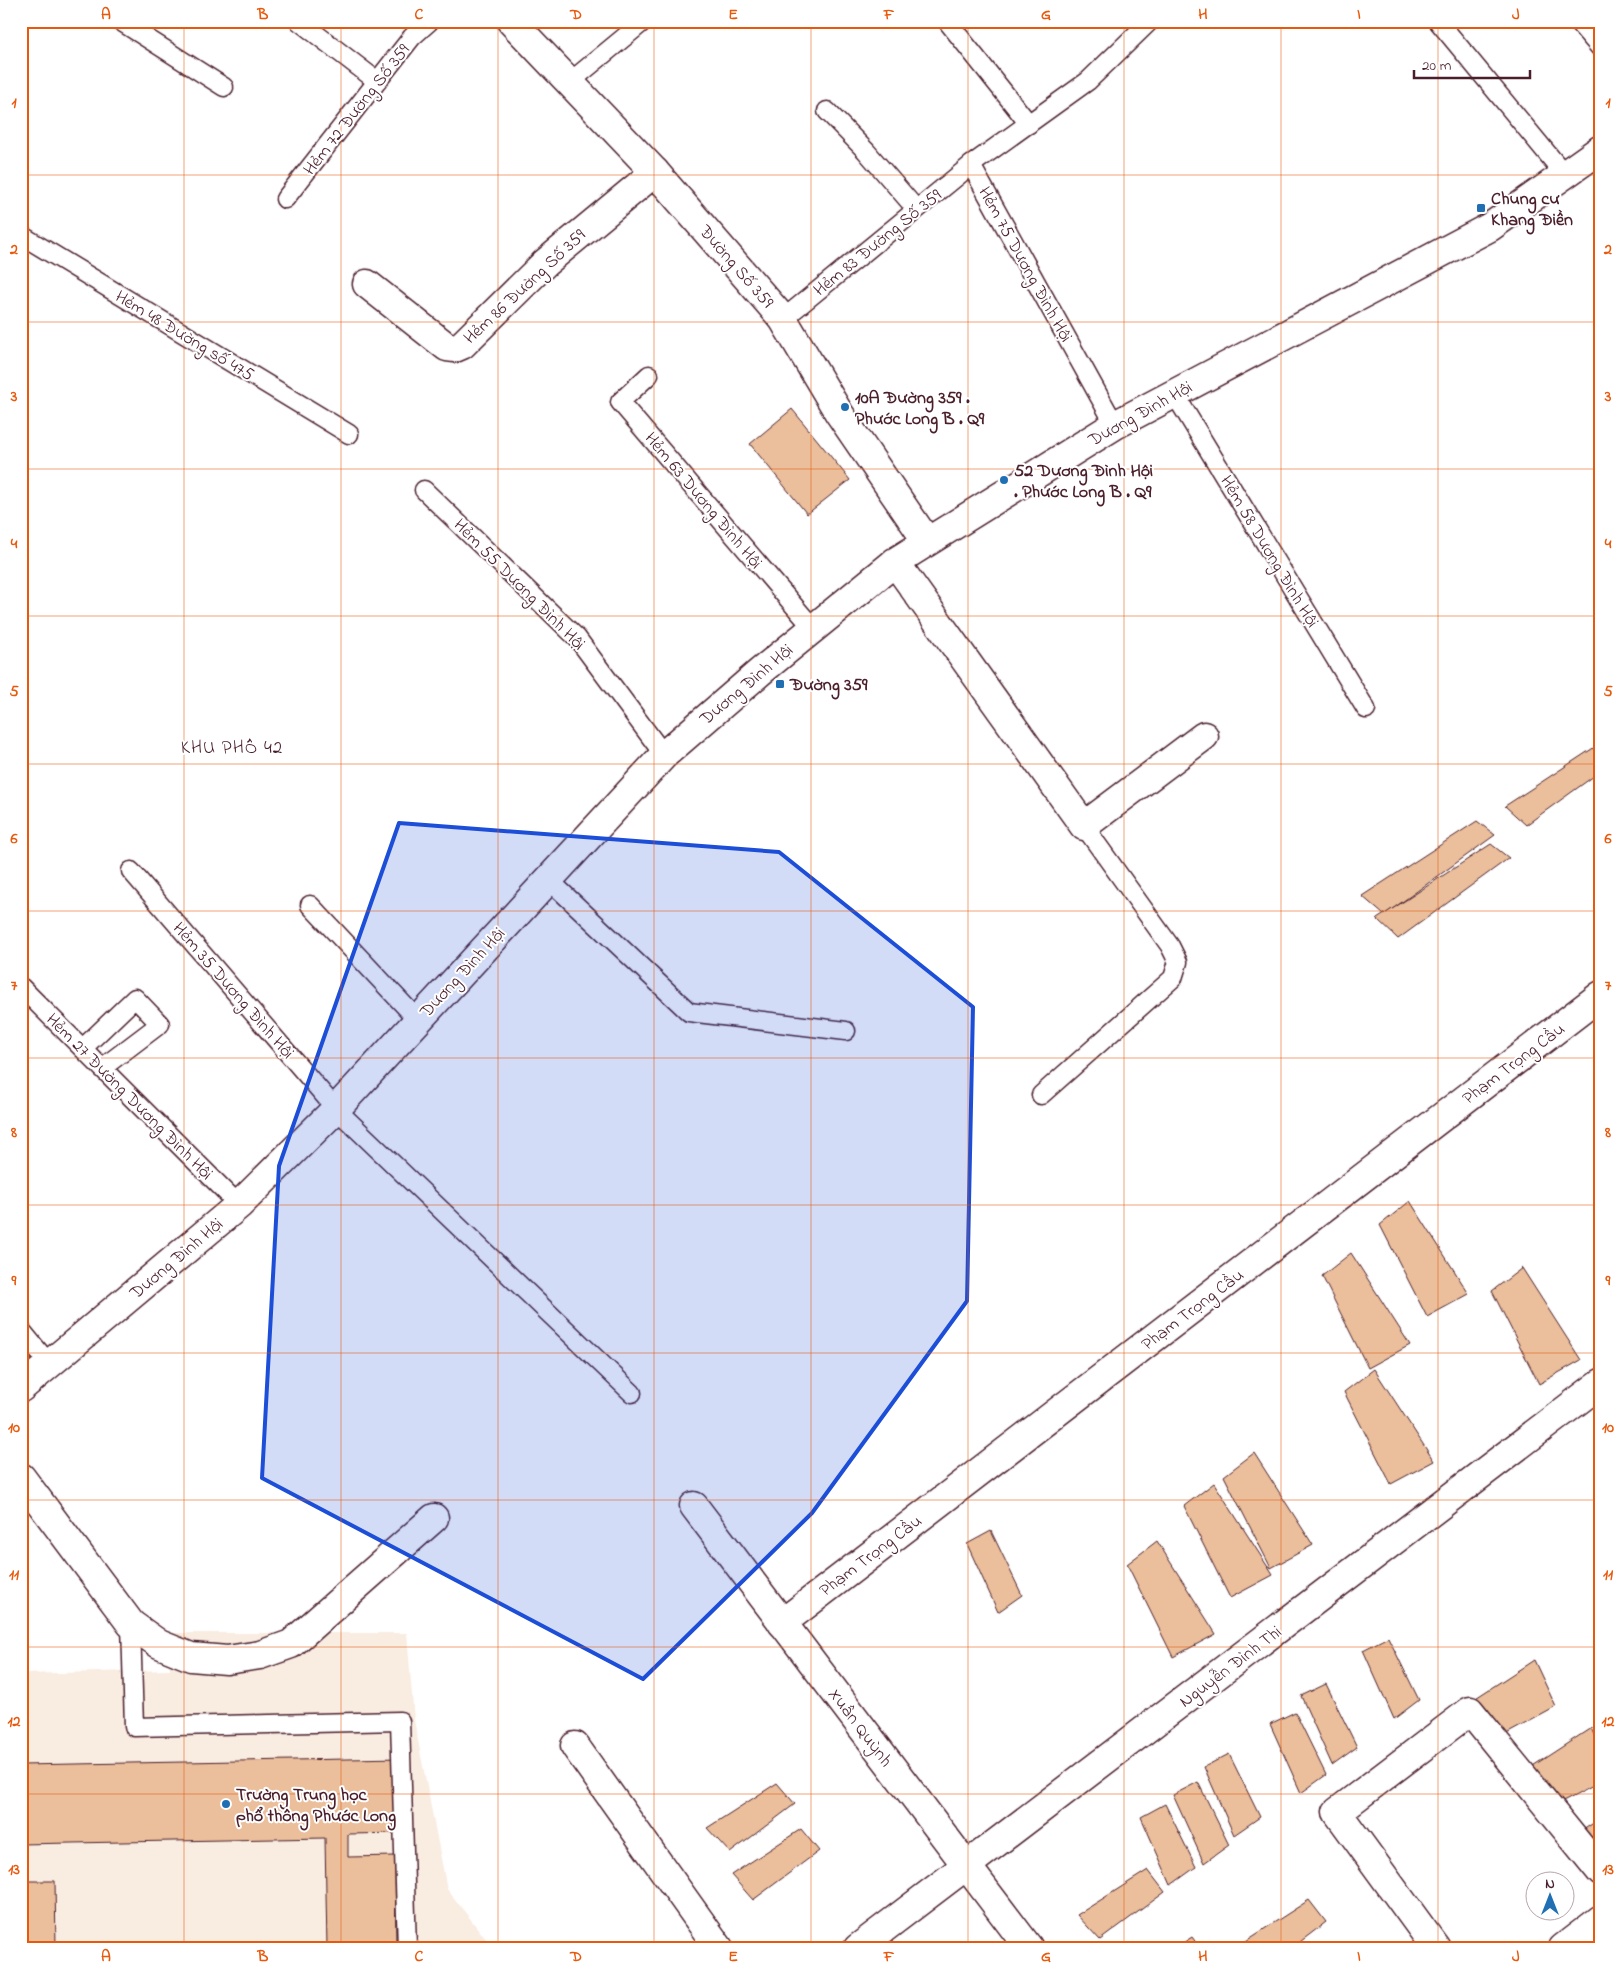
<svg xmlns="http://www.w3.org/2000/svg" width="1622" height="1969" viewBox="0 0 1622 1969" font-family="'Indie Flower',sans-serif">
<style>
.built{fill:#f9ece1}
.building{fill:#ebbf9b;stroke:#4a1f2b}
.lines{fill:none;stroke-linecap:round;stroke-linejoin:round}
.lane-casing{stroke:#4a1f2b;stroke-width:21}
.street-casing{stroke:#4a1f2b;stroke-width:31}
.secondary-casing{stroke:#4a1f2b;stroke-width:31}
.lane{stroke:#fff;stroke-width:18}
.street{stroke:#fff;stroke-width:28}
.secondary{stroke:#fff;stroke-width:28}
.marked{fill:#1d4ed8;fill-opacity:0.2;stroke:#1d4ed8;stroke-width:4;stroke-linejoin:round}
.grid{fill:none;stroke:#e8590c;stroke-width:1;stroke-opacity:0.55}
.poi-dot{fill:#1f6fb2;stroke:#fff;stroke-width:2}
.labels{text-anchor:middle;stroke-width:4;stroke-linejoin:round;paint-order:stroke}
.street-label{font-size:18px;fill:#4a1f2b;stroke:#fff}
.poi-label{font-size:18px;font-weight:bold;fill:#4a1f2b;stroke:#fff;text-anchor:start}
.neighbourhood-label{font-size:19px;letter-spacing:1px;fill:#4a1f2b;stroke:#fff}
.neatline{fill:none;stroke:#e8590c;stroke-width:2}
.grid-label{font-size:16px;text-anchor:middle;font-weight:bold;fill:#e8590c}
</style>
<rect width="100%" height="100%" fill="#fff"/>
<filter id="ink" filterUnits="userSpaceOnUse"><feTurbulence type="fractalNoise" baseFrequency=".02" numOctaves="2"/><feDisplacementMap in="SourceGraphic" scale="10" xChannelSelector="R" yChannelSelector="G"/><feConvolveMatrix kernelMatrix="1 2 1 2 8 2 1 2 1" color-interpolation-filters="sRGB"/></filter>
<g filter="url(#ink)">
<polygon class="built" points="165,1633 407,1633 414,1720 447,1889 493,1948 21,1948 21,1674 170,1670"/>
<g class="building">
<polygon points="792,409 850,480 807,514 750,444"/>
<polygon points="1601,743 1601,771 1526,825 1505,806"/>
<polygon points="1477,821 1495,835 1384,915 1362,896"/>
<polygon points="1491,844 1509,858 1398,939 1377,919"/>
<polygon points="1410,1201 1469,1294 1427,1317 1380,1225"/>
<polygon points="1351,1253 1410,1345 1368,1368 1322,1276"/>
<polygon points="1522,1268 1581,1360 1539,1384 1492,1291"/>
<polygon points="1374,1369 1434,1461 1391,1484 1344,1392"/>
<polygon points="1254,1453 1313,1545 1271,1568 1224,1476"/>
<polygon points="1214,1483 1273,1575 1230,1598 1184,1506"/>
<polygon points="991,1531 1022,1595 998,1612 967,1544"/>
<polygon points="1157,1541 1216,1634 1173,1657 1127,1564"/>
<polygon points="1388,1637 1419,1700 1394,1719 1363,1650"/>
<polygon points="1534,1660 1556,1707 1488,1744 1465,1705"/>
<polygon points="1326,1684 1357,1747 1332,1765 1301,1696"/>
<polygon points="1295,1712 1326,1775 1301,1793 1270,1724"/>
<polygon points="1591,1728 1601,1750 1601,1782 1544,1812 1522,1773"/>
<polygon points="1229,1754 1260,1817 1234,1835 1204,1767"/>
<polygon points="402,1758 403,1833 348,1834 348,1857 395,1856 396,1948 327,1948 325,1838 21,1844 21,1765"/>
<polygon points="1198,1782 1229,1845 1204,1863 1173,1795"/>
<polygon points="777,1783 795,1804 730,1853 707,1828"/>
<polygon points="1165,1804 1196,1867 1171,1885 1141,1817"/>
<polygon points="1601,1818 1601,1873 1574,1836"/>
<polygon points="801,1829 819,1851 753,1900 731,1875"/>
<polygon points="1148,1870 1165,1892 1100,1940 1077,1915"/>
<polygon points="21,1881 55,1881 56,1948 21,1948"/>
<polygon points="1309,1900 1326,1922 1292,1948 1240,1948 1238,1946"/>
<polygon points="1192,1937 1200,1948 1175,1948"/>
</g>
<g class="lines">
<g class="lane-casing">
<g id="lane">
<polyline points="120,21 224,87"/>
<polyline points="299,21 377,81"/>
<polyline points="947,21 1029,124"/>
<polyline points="1438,21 1565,175"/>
<polyline points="1577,21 1601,49"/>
<polyline points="570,82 644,21"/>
<polyline points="827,111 866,151 916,209"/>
<polyline points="285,199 412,37 430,21"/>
<polyline points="21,235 349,434"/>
<polyline points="783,319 971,165"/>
<polyline points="649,375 620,402 813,628"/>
<polyline points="1174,393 1366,709"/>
<polyline points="1115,425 971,165 1088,81 1150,21"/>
<polyline points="424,490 577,638 664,755"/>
<polyline points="131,871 336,1109 632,1393"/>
<polyline points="548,879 689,1012 846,1031"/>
<polyline points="310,905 418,1020"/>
<polyline points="21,987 239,1205"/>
<polyline points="83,1048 135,998 160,1024 102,1068"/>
<polyline points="1041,1095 1173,978 1178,962 1170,946 1084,826"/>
<polyline points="21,1330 49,1364"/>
<polyline points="131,1624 134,1727 400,1721 407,1948"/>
</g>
</g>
<g class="street-casing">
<g id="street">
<polyline points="511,21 655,172 783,319 839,413 926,540"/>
<polyline points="367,284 447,347 455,348 462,345 545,263 655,172"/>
<polyline points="895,562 1084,826 1204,736"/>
<polyline points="21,1477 131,1624 159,1644 191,1657 227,1660 260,1655 291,1644 434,1518"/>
<polyline points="694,1506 1029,1948"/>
<polyline points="782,1623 1601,995"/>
<polyline points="575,1746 719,1948"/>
<polyline points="858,1948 1601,1383"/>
<polyline points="1436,1948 1337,1812 1470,1711 1601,1872"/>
<polyline points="1563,1948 1601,1919"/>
</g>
</g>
<g class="secondary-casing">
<polyline id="secondary" points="21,1388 239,1205 336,1109 664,755 760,672 895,562 1115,425 1490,227 1601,149"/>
</g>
<use href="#lane" class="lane"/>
<use href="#street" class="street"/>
<use href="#secondary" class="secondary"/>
</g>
</g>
<path class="marked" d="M399,823L779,852L973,1007L967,1301L812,1513L643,1679L262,1478L279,1166Z"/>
<path class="grid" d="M184,21V1948M341,21V1948M498,21V1948M654,21V1948M811,21V1948M968,21V1948M1124,21V1948M1281,21V1948M1438,21V1948M21,175H1601M21,322H1601M21,469H1601M21,616H1601M21,764H1601M21,911H1601M21,1058H1601M21,1205H1601M21,1353H1601M21,1500H1601M21,1647H1601M21,1794H1601"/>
<g class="poi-dot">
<rect x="1476" y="203" width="10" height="10" rx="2.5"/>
<circle cx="845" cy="407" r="5"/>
<circle cx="1004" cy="480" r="5"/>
<rect x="775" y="679" width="10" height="10" rx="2.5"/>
<circle cx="226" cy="1804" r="5"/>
</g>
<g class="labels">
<g class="street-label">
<text transform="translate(356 109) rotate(-52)" y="6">Hẻm 72 Đường Số 359</text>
<text transform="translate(877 242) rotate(-39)" y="6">Hẻm 83 Đường Số 359</text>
<text transform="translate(1026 264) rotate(61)" y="6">Hẻm 75 Dương Đình Hội</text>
<text transform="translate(737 266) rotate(49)" y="6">Đường Số 359</text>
<text transform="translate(524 286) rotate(-43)" y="6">Hẻm 86 Đường Số 359</text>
<text transform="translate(185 335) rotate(31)" y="6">Hẻm 48 Đường số 475</text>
<text transform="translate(1140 413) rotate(-29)" y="6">Dương Đình Hội</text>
<text transform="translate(704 500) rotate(50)" y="6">Hẻm 63 Dương Đình Hội</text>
<text transform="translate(1270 551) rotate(59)" y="6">Hẻm 58 Dương Đình Hội</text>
<text transform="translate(520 584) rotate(45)" y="6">Hẻm 55 Dương Đình Hội</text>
<text transform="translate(746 684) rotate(-40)" y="6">Dương Đình Hội</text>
<text transform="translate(462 972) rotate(-47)" y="6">Dương Đình Hội</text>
<text transform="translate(234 990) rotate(49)" y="6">Hẻm 35 Dương Đình Hội</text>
<text transform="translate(1513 1063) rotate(-37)" y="6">Phạm Trọng Cầu</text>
<text transform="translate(130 1096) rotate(45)" y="6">Hẻm 27 Đường Dương Đình Hội</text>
<text transform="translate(176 1258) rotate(-40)" y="6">Dương Đình Hội</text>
<text transform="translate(1192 1309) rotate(-37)" y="6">Phạm Trọng Cầu</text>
<text transform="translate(870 1555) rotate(-37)" y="6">Phạm Trọng Cầu</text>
<text transform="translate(1230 1666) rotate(-37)" y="6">Nguyễn Đình Thi</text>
<text transform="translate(861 1727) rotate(53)" y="6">Xuân Quỳnh</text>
</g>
<g class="poi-label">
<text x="1491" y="204">Chung cư<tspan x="1491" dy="21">Khang Điền</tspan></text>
<text x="855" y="403">10A Đường 359 .<tspan x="855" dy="21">Phước Long B . Q9</tspan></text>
<text x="1014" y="476">52 Dương Đình Hội<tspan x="1014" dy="21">. Phước Long B . Q9</tspan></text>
<text x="790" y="690">Đường 359</text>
<text x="236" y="1800">Trường Trung học<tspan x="236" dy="21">phổ thông Phước Long</tspan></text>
</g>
<g class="neighbourhood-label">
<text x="232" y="753">KHU PHỐ 42</text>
</g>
</g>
<rect width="1622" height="1969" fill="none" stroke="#fff" stroke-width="55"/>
<g transform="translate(1550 1896)"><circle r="24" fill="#ffffff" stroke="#b7a5aa"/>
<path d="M0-4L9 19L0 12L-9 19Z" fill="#1f6fb2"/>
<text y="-8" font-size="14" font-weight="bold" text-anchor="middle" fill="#4a1f2b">N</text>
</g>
<path d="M1414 70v8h116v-8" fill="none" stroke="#4a1f2b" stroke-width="2.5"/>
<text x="1422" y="70" font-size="15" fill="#4a1f2b" stroke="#ffffff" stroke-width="4" paint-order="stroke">20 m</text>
<rect x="28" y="28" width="1566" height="1914" class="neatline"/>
<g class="grid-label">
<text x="106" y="19">A</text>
<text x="263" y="19">B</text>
<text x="419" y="19">C</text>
<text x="576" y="19">D</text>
<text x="733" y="19">E</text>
<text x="889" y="19">F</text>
<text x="1046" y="19">G</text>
<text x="1203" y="19">H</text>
<text x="1359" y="19">I</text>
<text x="1516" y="19">J</text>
<text x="14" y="107">1</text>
<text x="1608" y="107">1</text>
<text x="14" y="254">2</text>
<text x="1608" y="254">2</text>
<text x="14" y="401">3</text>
<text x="1608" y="401">3</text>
<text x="14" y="548">4</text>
<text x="1608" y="548">4</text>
<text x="14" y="696">5</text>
<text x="1608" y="696">5</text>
<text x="14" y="843">6</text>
<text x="1608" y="843">6</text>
<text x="14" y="990">7</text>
<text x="1608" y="990">7</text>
<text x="14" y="1137">8</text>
<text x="1608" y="1137">8</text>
<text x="14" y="1285">9</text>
<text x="1608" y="1285">9</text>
<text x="14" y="1432">10</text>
<text x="1608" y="1432">10</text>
<text x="14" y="1579">11</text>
<text x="1608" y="1579">11</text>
<text x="14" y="1726">12</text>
<text x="1608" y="1726">12</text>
<text x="14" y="1874">13</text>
<text x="1608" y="1874">13</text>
<text x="106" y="1961">A</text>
<text x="263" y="1961">B</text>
<text x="419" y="1961">C</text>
<text x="576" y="1961">D</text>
<text x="733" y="1961">E</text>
<text x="889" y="1961">F</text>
<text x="1046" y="1961">G</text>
<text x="1203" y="1961">H</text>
<text x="1359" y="1961">I</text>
<text x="1516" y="1961">J</text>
</g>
</svg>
